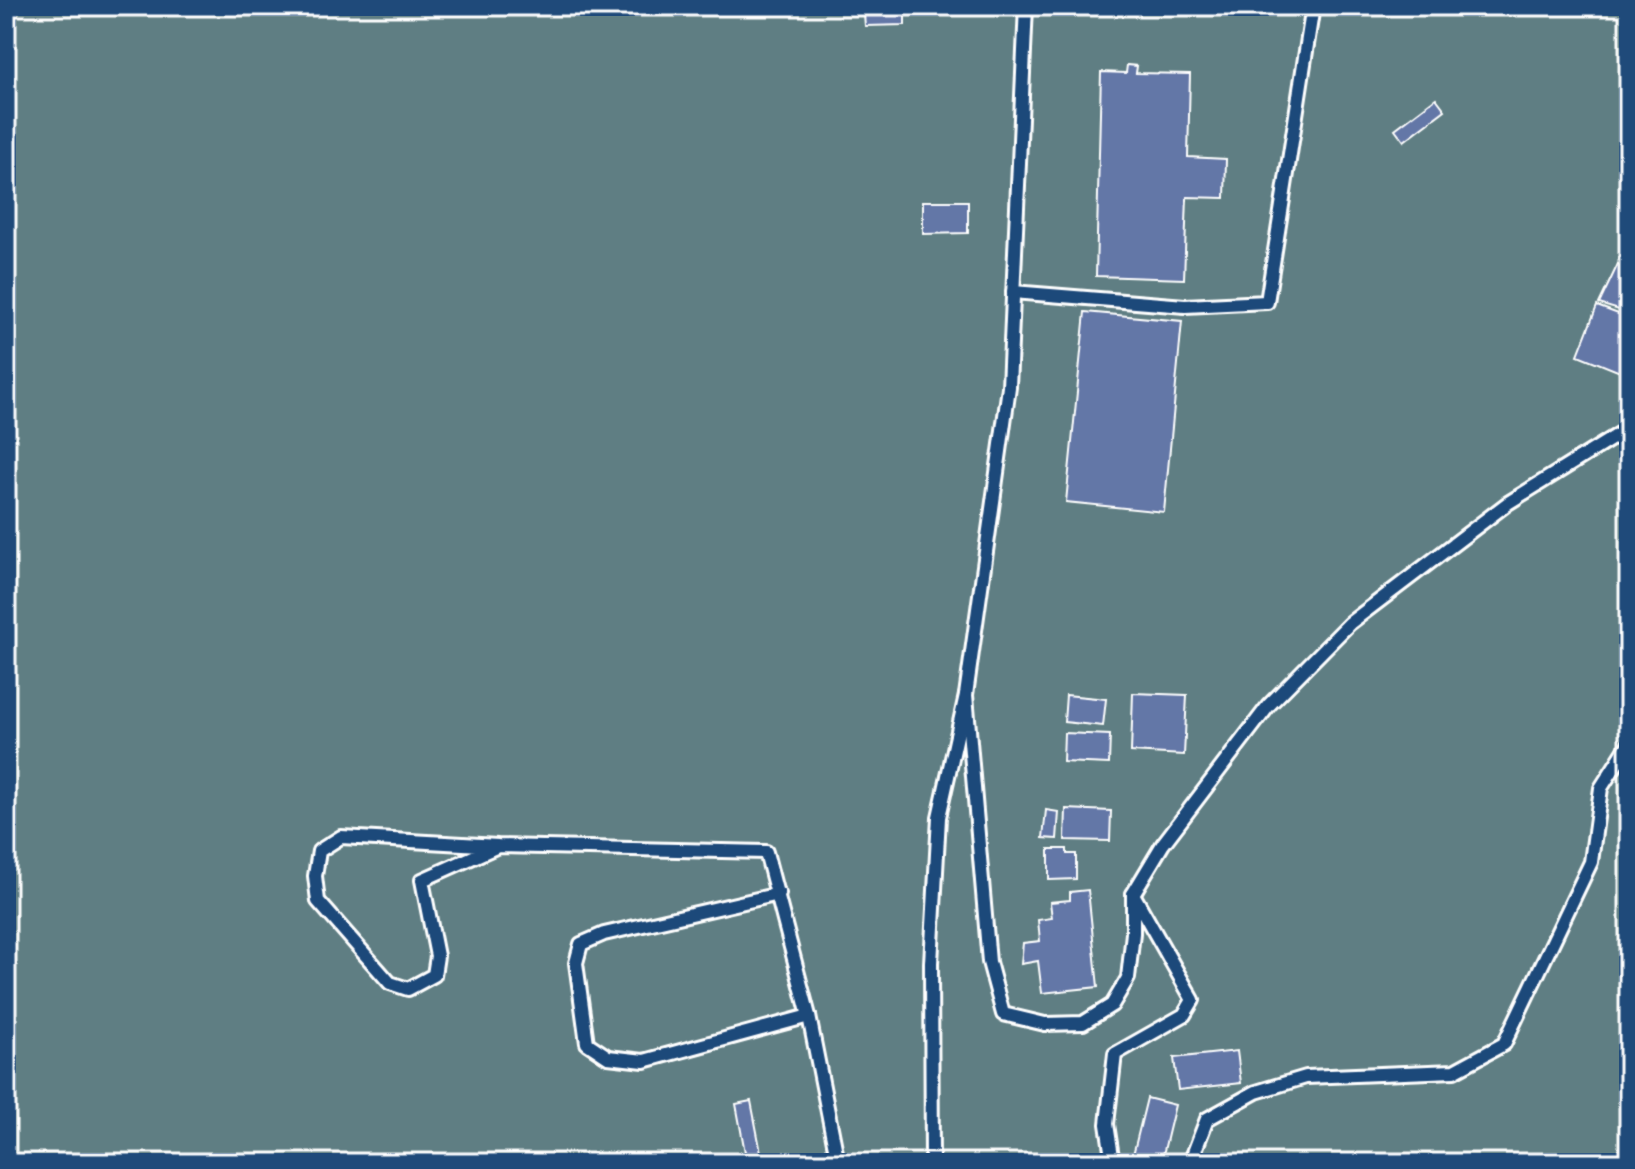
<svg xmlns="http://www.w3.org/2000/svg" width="1635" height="1169" viewBox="0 0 1635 1169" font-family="'Balsamiq Sans',sans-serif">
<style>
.green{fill:#5f7e83;stroke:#afbec1;stroke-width:2}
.building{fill:#6477a7;stroke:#fff;stroke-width:2}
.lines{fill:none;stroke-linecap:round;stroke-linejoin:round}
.lane-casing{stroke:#fff;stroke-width:18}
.lane{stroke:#1f4a7a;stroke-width:12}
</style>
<rect width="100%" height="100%" fill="#2d5383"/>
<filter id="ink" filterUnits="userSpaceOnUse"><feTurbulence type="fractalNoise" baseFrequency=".0125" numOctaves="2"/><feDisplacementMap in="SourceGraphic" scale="16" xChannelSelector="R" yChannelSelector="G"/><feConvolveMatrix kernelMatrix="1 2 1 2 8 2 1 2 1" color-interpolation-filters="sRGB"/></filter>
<g filter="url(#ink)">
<rect class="green" x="6" y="6" width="1623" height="1157"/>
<g class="building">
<polygon points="905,13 905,25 865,26 864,14"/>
<polygon points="1127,65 1137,66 1136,73 1190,74 1188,157 1226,159 1225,198 1187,197 1184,279 1096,276 1101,72 1126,73"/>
<polygon points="1436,98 1445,110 1404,141 1395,129"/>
<polygon points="923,201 968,201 968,233 923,234"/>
<polygon points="1618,264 1629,267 1629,313 1599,304"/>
<polygon points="1597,306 1629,318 1629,364 1625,374 1578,355"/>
<polygon points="1085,312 1182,321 1164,512 1066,502"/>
<polygon points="1133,693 1187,695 1184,755 1131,752"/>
<polygon points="1066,695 1106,699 1103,726 1064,722"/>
<polygon points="1064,733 1110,735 1109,764 1063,762"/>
<polygon points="1066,809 1111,811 1110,841 1065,840"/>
<polygon points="1046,810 1059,812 1057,839 1043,838"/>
<polygon points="1049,849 1067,849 1067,854 1076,854 1076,879 1049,880"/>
<polygon points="1088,890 1098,987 1042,993 1038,961 1021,964 1023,943 1040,941 1038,920 1052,918 1050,902 1070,900 1070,892"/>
<polygon points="1237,1051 1241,1083 1178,1090 1174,1058"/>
<polygon points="1147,1098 1175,1105 1161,1163 1131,1163"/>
<polygon points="751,1101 763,1163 747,1163 736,1104"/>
<polygon points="874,1157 893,1159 892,1163 874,1163"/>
</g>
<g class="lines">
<g class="lane-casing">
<g id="lane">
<polyline points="1013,292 1185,306 1267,302 1313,6"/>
<polyline points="966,695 989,962 1003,1014 1045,1024 1083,1023 1112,1005 1128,978 1133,933 1133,894 1163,844 1269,705 1350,623 1508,503 1629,428"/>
<polyline points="498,846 422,880 437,956 434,975 408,989 390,983 318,901 315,876 319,851 341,837 498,846 766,852 809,1016 838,1163"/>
<polyline points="779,894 604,934 581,944 576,963 587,1043 608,1057 644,1061 809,1016"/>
<polyline points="932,1163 931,963 939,817 966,695 1009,387 1026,6"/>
<polyline points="1113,1163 1107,1124 1115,1054 1184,1015 1193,1000 1133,894"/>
<polyline points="1190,1163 1207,1119 1256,1092 1306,1077 1454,1071 1504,1044 1591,862 1601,788 1629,744"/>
</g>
</g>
<use href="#lane" class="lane"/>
</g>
</g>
<rect width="1635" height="1169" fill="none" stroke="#1f4a7a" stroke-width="32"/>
<rect x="16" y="16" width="1603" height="1137" fill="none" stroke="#fff" stroke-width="3" filter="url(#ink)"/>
</svg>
